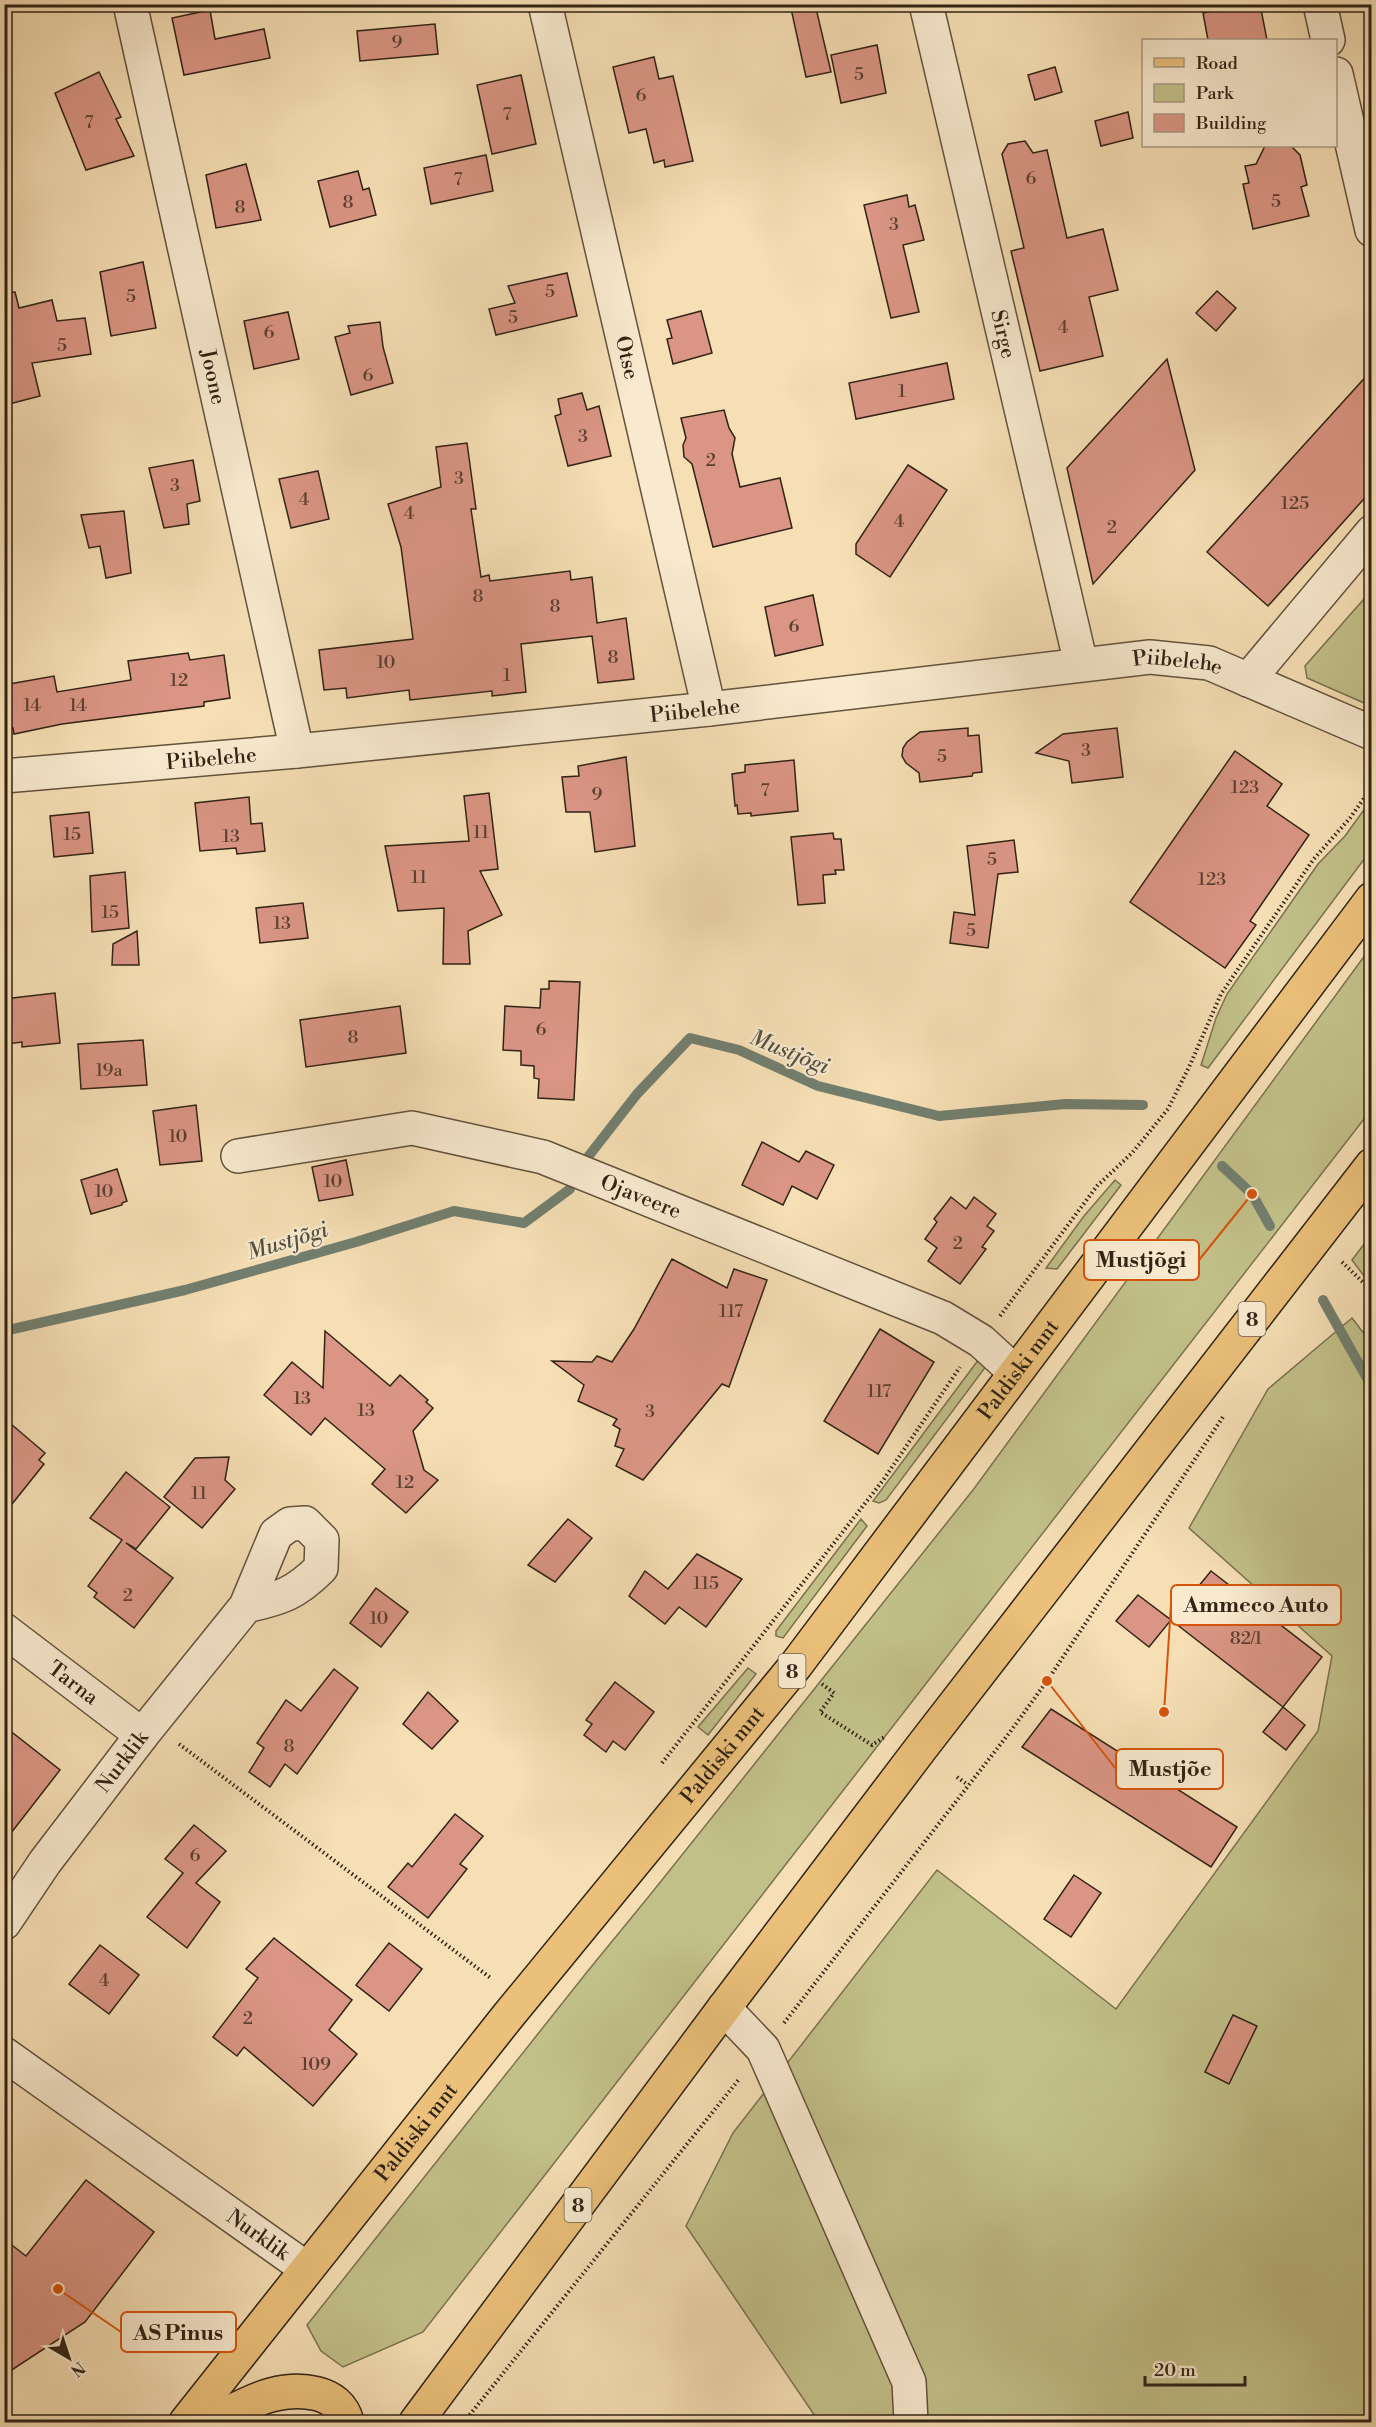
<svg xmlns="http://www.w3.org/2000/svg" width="1376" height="2427" viewBox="0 0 1376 2427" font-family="'Libre Bodoni',serif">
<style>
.green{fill:#c2c089;stroke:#7a724f;stroke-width:1.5}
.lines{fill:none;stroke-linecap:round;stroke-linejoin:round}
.stream{stroke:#727f6f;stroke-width:10}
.building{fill:#da9584;stroke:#312315;stroke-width:1.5}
.minor-casing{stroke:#62523d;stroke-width:36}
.major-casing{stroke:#312315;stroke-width:36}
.path{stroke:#312315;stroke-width:4;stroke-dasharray:1.5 3;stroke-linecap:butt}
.minor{stroke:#f9eacf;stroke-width:33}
.major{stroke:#ebc07a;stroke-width:33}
.labels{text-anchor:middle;stroke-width:4.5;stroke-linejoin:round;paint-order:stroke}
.number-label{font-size:18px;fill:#5b4031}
.shield{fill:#f9eacf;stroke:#6d5f4d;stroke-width:1.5}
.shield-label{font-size:20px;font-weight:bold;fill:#312315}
.street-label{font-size:21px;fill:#312315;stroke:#f9eacf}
.water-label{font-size:22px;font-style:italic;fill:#515142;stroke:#f9eacf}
.leader{fill:none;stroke:#d6540d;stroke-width:2}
.callout-dot{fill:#d6540d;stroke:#f9eacf;stroke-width:2}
.callout{fill:#f9eacf;stroke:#d6540d;stroke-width:2}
.callout-label{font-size:22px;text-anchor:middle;font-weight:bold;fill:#312315}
</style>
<rect width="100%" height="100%" fill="#f6dfb5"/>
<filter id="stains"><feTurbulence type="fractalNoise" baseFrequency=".00333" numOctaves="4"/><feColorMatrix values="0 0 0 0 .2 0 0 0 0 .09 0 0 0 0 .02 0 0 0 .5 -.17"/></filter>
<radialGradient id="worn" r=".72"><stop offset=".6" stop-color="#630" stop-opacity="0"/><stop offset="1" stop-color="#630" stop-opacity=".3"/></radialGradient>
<g class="green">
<polygon points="1371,591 1371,706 1307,678 1305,666"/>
<polygon points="1371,800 1371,850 1208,1068 1201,1065 1216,1018 1227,994 1318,864 1345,836"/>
<polygon points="1371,947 1371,1110 423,2332 343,2367 321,2351 307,2325 587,1972 654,1890 973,1490"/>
<polygon points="1115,1180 1121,1185 1057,1269 1046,1268 1084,1216"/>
<polygon points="1371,1235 1372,1281 1371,1281 1364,1276 1352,1260"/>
<polygon points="1352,1318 1372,1344 1371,2422 819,2422 686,2226 733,2133 937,1870 1116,2009 1318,1731 1332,1656 1189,1528 1268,1389"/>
<polygon points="982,1355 987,1365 886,1500 879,1503 873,1501"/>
<polygon points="861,1519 867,1526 783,1638 776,1636 776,1631"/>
<polygon points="748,1668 756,1674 708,1735 698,1727"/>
</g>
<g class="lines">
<g class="stream">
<polyline points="584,1162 637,1094 690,1038 739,1050 818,1086 939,1116 1065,1104 1143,1105"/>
<polyline points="1222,1166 1252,1194 1270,1226"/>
<polyline points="1323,1300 1372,1387"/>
<polyline points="4,1331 185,1290 356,1242 454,1211 524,1223 570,1189"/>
</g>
</g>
<g class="building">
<polygon points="790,4 815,4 831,72 806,77"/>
<polygon points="1215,4 1260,4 1267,40 1208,40 1203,13 1217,10"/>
<polygon points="210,10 215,39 264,29 270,58 184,75 172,18"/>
<polygon points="435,24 438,54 360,61 357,31"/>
<polygon points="877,45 886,93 841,103 831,55"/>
<polygon points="654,57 659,79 673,76 693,161 665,167 664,160 654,163 646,129 629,133 613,67"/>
<polygon points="1055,67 1062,92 1035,100 1028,75"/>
<polygon points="99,72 121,117 116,119 134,156 86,170 55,93"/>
<polygon points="521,75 536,144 492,154 477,85"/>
<polygon points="1128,112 1133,138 1101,146 1095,121"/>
<polygon points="1025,141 1033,153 1047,150 1067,238 1103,229 1118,290 1089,297 1103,356 1040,371 1011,251 1024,248 1002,154 1008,144"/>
<polygon points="1265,146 1291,146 1300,155 1307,185 1301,187 1309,216 1253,229 1243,184 1249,183 1245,166 1256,164"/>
<polygon points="486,155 493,191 431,204 424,168"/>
<polygon points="246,164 261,220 216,228 206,175"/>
<polygon points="358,171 363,190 369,188 376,215 330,227 318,181"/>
<polygon points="907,195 909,207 915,205 924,240 903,245 919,312 891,318 864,205"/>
<polygon points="143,262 156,328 111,336 100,272"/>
<polygon points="567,273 577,316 496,335 489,309 515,303 508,286"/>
<polygon points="1217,291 1236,308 1216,331 1196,313"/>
<polygon points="15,292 19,308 52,300 57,321 85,318 91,354 32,363 40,396 9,404 4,387 4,293"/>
<polygon points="701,311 712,353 673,364 667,339 672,338 667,320"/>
<polygon points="288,312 299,359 254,369 244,321"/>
<polygon points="380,322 383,347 393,383 351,395 335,337 350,333 348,326"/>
<polygon points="1167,359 1195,470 1093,584 1067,468"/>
<polygon points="947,363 954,399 856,419 849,383"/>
<polygon points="1371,371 1371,491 1268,606 1207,552"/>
<polygon points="582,393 587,410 599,406 611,456 568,466 555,416 561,414 558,399"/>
<polygon points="724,410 729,428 735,438 732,454 740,487 780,478 792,528 713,547 692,464 684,457 683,445 686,438 681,418"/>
<polygon points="467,443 476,509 471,509 481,577 489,575 490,581 570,571 571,580 592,577 597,623 626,618 634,679 598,683 592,636 521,644 526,692 492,696 492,691 410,700 409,690 347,698 346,688 324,690 319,650 413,639 401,547 388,504 441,487 436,447"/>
<polygon points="193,460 200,501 187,504 189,524 164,528 149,468"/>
<polygon points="908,465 947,490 890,577 856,554 856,544"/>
<polygon points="318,471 329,519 291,528 279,479"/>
<polygon points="124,511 131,573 106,578 100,546 89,548 81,515"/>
<polygon points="813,595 823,645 775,656 765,607"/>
<polygon points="188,653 190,660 224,655 230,698 204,702 204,706 62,724 14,734 13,728 4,729 4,685 54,676 57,692 131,680 128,661"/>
<polygon points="968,728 968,736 979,735 982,772 973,773 972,776 920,782 919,773 906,763 902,756 903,748 907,742 920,732"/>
<polygon points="1117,728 1123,777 1072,783 1069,761 1036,753 1063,734"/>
<polygon points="1235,751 1282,784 1267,806 1309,835 1250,921 1256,925 1225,968 1130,902"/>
<polygon points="626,757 635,846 595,852 590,812 566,812 562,777 579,776 578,766"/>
<polygon points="794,760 798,811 751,816 751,813 738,814 737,805 735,806 732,774 745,772 745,765"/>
<polygon points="489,793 498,869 480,871 502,915 468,931 470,964 443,964 444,908 398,911 385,846 469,841 464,796"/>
<polygon points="249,797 251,824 262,823 265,851 237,854 236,848 200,851 195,803"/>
<polygon points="89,812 93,853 54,857 50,816"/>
<polygon points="833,833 834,839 841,839 844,870 835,870 836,874 823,875 825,903 798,905 791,837"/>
<polygon points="1014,840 1018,872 998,874 988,948 950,943 954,912 975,915 967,846"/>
<polygon points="125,872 129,928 92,932 90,876"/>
<polygon points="303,903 308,938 260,943 256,908"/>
<polygon points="137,931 139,965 112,965 113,944"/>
<polygon points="549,981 580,982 574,1100 538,1098 539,1079 534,1078 534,1066 521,1065 521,1051 503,1050 505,1006 540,1008 541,989 549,989"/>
<polygon points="55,993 60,1043 22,1047 22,1042 7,1044 4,999"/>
<polygon points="400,1006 406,1053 306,1067 300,1020"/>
<polygon points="143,1040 147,1085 81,1089 78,1044"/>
<polygon points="196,1105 202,1161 160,1165 153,1111"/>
<polygon points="762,1142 799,1162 806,1151 834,1165 817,1199 792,1186 783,1205 742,1185"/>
<polygon points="346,1160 353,1195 319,1201 312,1167"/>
<polygon points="117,1169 127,1201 122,1203 122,1205 91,1214 81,1180"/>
<polygon points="951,1197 966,1209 974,1197 996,1214 987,1226 994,1231 982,1247 986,1249 960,1284 928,1261 937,1248 925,1239 937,1222 934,1219"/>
<polygon points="672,1259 727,1288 734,1269 767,1280 729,1387 722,1384 643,1480 616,1466 624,1449 615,1446 620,1429 613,1425 617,1419 578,1401 584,1385 552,1361 592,1362 597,1356 612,1362 634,1329"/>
<polygon points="880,1329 934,1362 878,1454 824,1421"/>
<polygon points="325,1331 390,1386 400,1375 428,1400 426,1402 433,1408 413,1431 424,1470 438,1480 406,1513 372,1484 385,1469 325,1418 311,1435 264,1395 292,1362 323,1388"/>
<polygon points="4,1418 45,1453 39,1460 44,1464 4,1514"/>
<polygon points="229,1457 225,1480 235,1489 202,1528 164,1497 195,1458"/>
<polygon points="126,1472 170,1507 136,1549 126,1543 173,1578 134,1628 94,1597 97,1593 88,1586 122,1540 90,1518"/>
<polygon points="568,1519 592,1538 555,1582 528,1565"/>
<polygon points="697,1554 742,1579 706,1627 679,1607 665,1624 629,1596 645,1571 668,1589"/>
<polygon points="1211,1571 1322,1657 1283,1707 1171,1620"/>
<polygon points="376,1588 408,1612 381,1647 350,1623"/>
<polygon points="1138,1595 1171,1620 1149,1647 1116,1621"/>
<polygon points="334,1669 358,1688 297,1774 285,1764 270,1787 249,1772 264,1748 257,1743 286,1700 301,1711"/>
<polygon points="615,1682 654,1712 625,1750 613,1741 606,1752 584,1735 592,1724 586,1720"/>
<polygon points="428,1692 458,1721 432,1749 403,1724"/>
<polygon points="1283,1707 1305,1725 1286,1750 1263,1732"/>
<polygon points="1051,1709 1237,1827 1211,1867 1022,1747"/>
<polygon points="4,1726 60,1770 4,1842"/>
<polygon points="455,1814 483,1836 460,1864 467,1869 428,1918 388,1887 408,1863 412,1867"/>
<polygon points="194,1825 226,1851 196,1883 220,1902 187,1948 147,1917 183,1873 165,1859"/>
<polygon points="1074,1875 1101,1893 1071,1937 1044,1919"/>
<polygon points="274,1938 352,2000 329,2030 357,2054 313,2106 244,2047 237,2056 213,2037 258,1978 246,1969"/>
<polygon points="389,1943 422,1969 389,2011 356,1985"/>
<polygon points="100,1945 139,1975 109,2014 69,1984"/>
<polygon points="1233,2015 1257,2026 1229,2084 1205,2072"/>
<polygon points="86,2180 154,2232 85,2322 4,2375 4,2239 26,2256"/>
</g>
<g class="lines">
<g class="minor-casing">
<g id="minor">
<path id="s1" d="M130,4L297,751"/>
<path id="s2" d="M545,4L709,709"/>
<path id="s3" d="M926,4L1081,664"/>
<polyline points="1320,4 1328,40"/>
<polyline points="1336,74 1372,230"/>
<polyline points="1248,680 1372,532"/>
<path id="s4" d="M4,776L297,751L709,709L1150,657L1209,663L1372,733"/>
<path id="s5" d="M238,1156L412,1128L543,1157L943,1318L981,1341L1015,1372"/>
<path id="s6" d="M4,1630L142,1735"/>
<path id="s7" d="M4,1923L45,1862L142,1735L246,1606L276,1534L290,1524L305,1523L322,1540L321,1568C295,1594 281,1598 246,1606"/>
<polyline points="724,2008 763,2049 909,2382 911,2422"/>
<path id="s8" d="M4,2054L307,2269"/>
</g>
</g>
<g class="major-casing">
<g id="major">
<path id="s9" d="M186,2422L508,2016L796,1665L1372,899"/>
<path d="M211,2422C230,2413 251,2400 271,2395C298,2388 339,2389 347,2422"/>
<polyline points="416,2422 724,2008 921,1748 1372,1165"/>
</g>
</g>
<g class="path">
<polyline points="1342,1262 1369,1288 1372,1300"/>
<polyline points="1000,1316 1097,1186 1132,1153 1168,1109 1190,1065 1221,994 1313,860 1350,818 1372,787"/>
<polyline points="822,1684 834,1693 820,1712 872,1745 886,1736"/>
<polyline points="179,1744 492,1979"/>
<polyline points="662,1763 884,1479 960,1367"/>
<polyline points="957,1777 968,1785"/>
<polyline points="784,2023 1010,1732 1047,1681 1223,1417"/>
<polyline points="464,2422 740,2078"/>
</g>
<use href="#minor" class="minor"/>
<use href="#major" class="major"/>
</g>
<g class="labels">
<g class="number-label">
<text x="397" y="48">9</text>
<text x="859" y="80">5</text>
<text x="641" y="101">6</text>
<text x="507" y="120">7</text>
<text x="89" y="128">7</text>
<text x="1031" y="184">6</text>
<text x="458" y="185">7</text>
<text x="1276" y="207">5</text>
<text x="348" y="208">8</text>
<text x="240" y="213">8</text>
<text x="894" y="230">3</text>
<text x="550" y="297">5</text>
<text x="131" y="302">5</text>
<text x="513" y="323">5</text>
<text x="1063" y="333">4</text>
<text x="269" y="338">6</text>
<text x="62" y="351">5</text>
<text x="368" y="381">6</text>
<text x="902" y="397">1</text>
<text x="583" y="442">3</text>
<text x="711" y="466">2</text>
<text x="459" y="484">3</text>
<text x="175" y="491">3</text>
<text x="304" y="505">4</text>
<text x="1295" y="509">125</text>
<text x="409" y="519">4</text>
<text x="899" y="527">4</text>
<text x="1112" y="533">2</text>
<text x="478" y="602">8</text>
<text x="555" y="612">8</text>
<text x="794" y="632">6</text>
<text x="613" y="663">8</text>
<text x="386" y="668">10</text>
<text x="507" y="681">1</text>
<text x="179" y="686">12</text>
<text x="32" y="711">14</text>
<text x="78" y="711">14</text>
<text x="1086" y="756">3</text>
<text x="942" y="762">5</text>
<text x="1245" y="793">123</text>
<text x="765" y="796">7</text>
<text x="597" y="800">9</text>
<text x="481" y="838">11</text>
<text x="72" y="840">15</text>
<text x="231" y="842">13</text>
<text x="992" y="865">5</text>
<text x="419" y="883">11</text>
<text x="1212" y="885">123</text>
<text x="110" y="918">15</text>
<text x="282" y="929">13</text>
<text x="971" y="936">5</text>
<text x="541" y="1035">6</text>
<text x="353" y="1043">8</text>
<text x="109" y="1076">19a</text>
<text x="178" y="1142">10</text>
<text x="333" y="1187">10</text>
<text x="104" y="1197">10</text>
<text x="958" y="1249">2</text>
<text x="731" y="1317">117</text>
<text x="879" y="1397">117</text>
<text x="302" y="1404">13</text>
<text x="366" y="1416">13</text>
<text x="650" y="1417">3</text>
<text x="405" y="1488">12</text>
<text x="199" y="1499">11</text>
<text x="706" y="1589">115</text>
<text x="128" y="1601">2</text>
<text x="379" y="1624">10</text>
<text x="1246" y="1644">82/1</text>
<text x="289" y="1752">8</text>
<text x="195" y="1861">6</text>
<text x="104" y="1986">4</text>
<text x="248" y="2024">2</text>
<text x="316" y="2070">109</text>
</g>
<g class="shield">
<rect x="1238.5" y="1302" width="27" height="34" rx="4.5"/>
<rect x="778.5" y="1654" width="27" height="34" rx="4.5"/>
<rect x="564.5" y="2188" width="27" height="34" rx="4.5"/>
</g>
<g class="shield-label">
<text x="1252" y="1326">8</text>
<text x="792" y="1678">8</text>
<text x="578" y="2212">8</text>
</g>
<g class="street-label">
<text dy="7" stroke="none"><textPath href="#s3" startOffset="339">Sirge</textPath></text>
<text dy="7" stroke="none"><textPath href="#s2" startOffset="363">Otse</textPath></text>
<text dy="7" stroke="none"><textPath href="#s1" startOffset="382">Joone</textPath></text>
<text dy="7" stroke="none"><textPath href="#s4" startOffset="1180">Piibelehe</textPath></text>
<text dy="7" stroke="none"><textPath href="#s4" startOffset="694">Piibelehe</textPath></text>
<text dy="7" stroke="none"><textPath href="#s4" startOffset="208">Piibelehe</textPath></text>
<text dy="7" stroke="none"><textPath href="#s5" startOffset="416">Ojaveere</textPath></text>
<text dy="7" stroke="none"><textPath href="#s9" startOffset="1342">Paldiski mnt</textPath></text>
<text dy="7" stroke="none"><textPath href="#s6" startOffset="87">Tarna</textPath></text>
<text dy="7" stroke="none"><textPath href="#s9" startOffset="856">Paldiski mnt</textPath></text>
<text dy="7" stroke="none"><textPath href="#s7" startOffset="200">Nurklik</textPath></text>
<text dy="7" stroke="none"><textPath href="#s9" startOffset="370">Paldiski mnt</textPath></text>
<text dy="7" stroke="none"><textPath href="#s8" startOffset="312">Nurklik</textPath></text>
</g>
<g class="water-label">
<text transform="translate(790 1051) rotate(22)" y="8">Mustjõgi</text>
<text transform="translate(287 1240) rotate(-17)" y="8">Mustjõgi</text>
</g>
</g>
<path class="leader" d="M1252 1194L1199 1260M1164 1712L1171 1605M1047 1681L1116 1769M58 2289L121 2332"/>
<g class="callout-dot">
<circle cx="1252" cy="1194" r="6"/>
<circle cx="1164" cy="1712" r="6"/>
<circle cx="1047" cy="1681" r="6"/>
<circle cx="58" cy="2289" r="6"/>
</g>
<g class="callout">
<rect x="1084" y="1240" width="115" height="40" rx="6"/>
<rect x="1171" y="1585" width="170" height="40" rx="6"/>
<rect x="1116" y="1749" width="107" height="40" rx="6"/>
<rect x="121" y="2312" width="115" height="40" rx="6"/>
</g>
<g class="callout-label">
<text x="1141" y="1267">Mustjõgi</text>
<text x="1256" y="1612">Ammeco Auto</text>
<text x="1170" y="1776">Mustjõe</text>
<text x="178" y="2340">AS Pinus</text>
</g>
<rect width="1376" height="2427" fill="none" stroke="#f6dfb5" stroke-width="24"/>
<rect x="6" y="6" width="1364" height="2415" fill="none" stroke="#312315" stroke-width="3"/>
<rect x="12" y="12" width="1352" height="2403" fill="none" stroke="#312315" stroke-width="1.5"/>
<rect x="1142" y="39" width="195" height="108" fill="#f9eacf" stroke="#a99a85" stroke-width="1.5"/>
<rect x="1154" y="58" width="30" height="9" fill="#ebc07a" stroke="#a99a85" stroke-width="1.5"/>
<text x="1196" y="69" font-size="18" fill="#312315">Road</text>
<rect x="1154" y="84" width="30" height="18" fill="#c2c089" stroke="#a99a85" stroke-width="1.5"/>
<text x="1196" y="99" font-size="18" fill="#312315">Park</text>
<rect x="1154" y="114" width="30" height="18" fill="#da9584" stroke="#a99a85" stroke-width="1.5"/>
<text x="1196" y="129" font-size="18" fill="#312315">Building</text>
<g transform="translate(69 2358) rotate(141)" stroke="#f9eacf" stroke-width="4.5" paint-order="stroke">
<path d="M0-4.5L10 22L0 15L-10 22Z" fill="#312315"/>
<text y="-9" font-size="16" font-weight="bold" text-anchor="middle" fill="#312315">N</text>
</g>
<path d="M1145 2376v9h100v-9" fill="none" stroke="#312315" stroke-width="3"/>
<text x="1154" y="2376" font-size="18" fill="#312315" stroke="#f9eacf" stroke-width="4.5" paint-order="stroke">20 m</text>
<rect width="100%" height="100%" filter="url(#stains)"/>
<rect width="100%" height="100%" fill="url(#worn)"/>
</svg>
